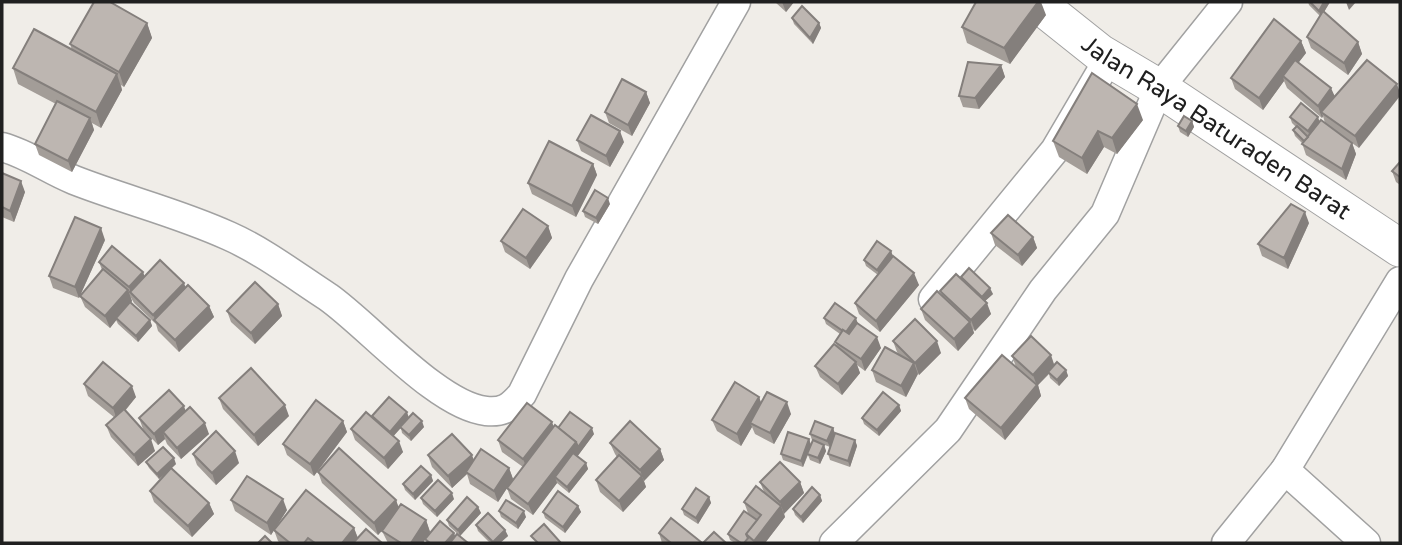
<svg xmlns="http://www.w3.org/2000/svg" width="1402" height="545" viewBox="0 0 1402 545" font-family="'Varela Round',sans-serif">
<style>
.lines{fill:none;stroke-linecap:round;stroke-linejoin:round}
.minor-casing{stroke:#a1a1a1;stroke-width:31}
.tertiary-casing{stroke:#a1a1a1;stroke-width:39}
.minor{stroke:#fff;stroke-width:28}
.tertiary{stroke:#fff;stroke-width:37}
.wall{fill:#a39d98}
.shaded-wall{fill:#847f7c}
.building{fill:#bdb6b1;stroke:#847f7c;stroke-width:2}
.labels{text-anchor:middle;stroke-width:5;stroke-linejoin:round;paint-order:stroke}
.street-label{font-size:24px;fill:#202020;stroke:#fff}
</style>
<rect width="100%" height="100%" fill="#f0ede8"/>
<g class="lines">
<g class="minor-casing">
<g id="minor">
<path d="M2,147C28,154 49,170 74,180C125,200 179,213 229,236C263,251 297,277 328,297C368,325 438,406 486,411C503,413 511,407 522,394L579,279L736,2"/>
<polyline points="933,299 1055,150 1105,65 1100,53"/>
<polyline points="1285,470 1366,543"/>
<polyline points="834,543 948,430 1043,290 1105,214 1159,88 1228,2"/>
<polyline points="1226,543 1285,470 1400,281"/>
</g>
</g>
<g class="tertiary-casing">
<g id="tertiary">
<path id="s1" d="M1036,2L1100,53L1159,88L1400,248"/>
</g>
</g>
<use href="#minor" class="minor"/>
<use href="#tertiary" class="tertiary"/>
</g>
<g class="wall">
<polygon points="775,2 794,2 786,12"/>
<polygon points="1308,2 1330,2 1324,12 1358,42 1362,54 1348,75 1311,48 1307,37 1320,16 1309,5"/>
<polygon points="1046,15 1010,64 967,43 962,27"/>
<polygon points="792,18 819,23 821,28 813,44 794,24"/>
<polygon points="147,23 152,38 124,87 121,85 122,90 101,128 92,123 94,130 72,172 39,155 35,144 56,104 18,84 13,68 72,50 70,44"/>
<polygon points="1301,41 1306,53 1298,63 1335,96 1367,60 1359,148 1352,143 1356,154 1346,180 1306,155 1302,143 1295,136 1293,130 1296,127 1292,123 1290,117 1325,123 1323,116 1322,118 1287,88 1284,81 1263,110 1235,89 1231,78"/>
<polygon points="1001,65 1005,77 979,109 963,107 959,96"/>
<polygon points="646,92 650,103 632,136 609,123 605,112"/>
<polygon points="1143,120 1117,154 1104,147 1087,174 1059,157 1053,141"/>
<polygon points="1192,121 1194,127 1188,137 1180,132 1178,126"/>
<polygon points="577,140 624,142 610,167 581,151"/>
<polygon points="1400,162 1400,185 1396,182 1392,171"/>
<polygon points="593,164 597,175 576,217 532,194 528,183"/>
<polygon points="2,173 25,192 14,222 2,217"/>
<polygon points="610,204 598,224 585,217 583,211"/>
<polygon points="1309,223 1288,269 1262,256 1258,244"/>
<polygon points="548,226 552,238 530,269 505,252 501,241"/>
<polygon points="991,233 1033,237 1037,248 1022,266 995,245"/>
<polygon points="105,240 79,298 53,288 49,276"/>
<polygon points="891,251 893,256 919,285 880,332 859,314 855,303 878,275 866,266 864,260"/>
<polygon points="99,262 143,272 144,277 186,288 209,306 214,317 179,352 158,331 156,324 134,303 130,296 132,301 131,303 150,320 152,326 138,342 118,324 116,320 110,328 85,307 80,296 102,270"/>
<polygon points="961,277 993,294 985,301 991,314 975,331 973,329 974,333 958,351 925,320 921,309 942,295 940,291 961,279"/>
<polygon points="278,304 282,316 255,344 231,322 227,311"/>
<polygon points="824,318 858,324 881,348 865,371 857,365 860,373 842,395 820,377 815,366 837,346 835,342 840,334 826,324"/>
<polygon points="893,341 941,353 919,375 918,373 906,397 876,382 872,370 900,356 897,352"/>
<polygon points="1012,356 1055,365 1066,370 1068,376 1059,386 1050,378 1049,374 1038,385 1041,396 1005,440 969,409 965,398 1016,367"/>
<polygon points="84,384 136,397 125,411 155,451 138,466 111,437 106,425 115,418 88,396"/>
<polygon points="759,397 761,403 791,414 774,444 755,434 752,427 741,446 717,431 712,420"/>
<polygon points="219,398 289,416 258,446 223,409"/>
<polygon points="899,405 901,411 879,436 864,424 862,418"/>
<polygon points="186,412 209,434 181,459 167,444 165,439 158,445 143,429 139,418"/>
<polygon points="373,418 409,418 424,427 411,441 402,433 401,428 393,436 403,452 388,469 355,440 351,429"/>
<polygon points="343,421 347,432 314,476 287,455 283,444"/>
<polygon points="554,427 594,434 577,457 586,463 588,469 569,493 557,483 533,515 511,499 507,488 498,502 470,484 467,474 452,488 432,467 428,455 474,461 509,468 513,479 523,467 502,452 498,440"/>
<polygon points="833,428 835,434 855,440 857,446 850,467 830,460 828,454 830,447 812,440 810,434"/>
<polygon points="809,439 811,445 824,445 826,451 820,464 810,460 808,455 803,467 783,460 781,454"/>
<polygon points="610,443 660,449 664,460 644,481 646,487 623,512 600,492 596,480 617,457 615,454"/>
<polygon points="193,454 239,463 216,485 197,465"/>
<polygon points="146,462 176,464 172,468 209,503 214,514 192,537 154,502 150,491 165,474 159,479 149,468"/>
<polygon points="318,472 396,500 398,507 426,520 430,532 427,537 454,533 455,537 468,543 427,543 425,539 423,543 388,543 382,531 386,526 378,535 322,483"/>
<polygon points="431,475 433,481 415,500 405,490 403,484"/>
<polygon points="760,482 800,482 804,493 784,513 785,517 765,543 735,543 730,540 728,534 757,520 748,513 744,502 764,492"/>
<polygon points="820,495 822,501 803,523 795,515 793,509"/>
<polygon points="709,497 711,503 698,524 684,515 682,509"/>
<polygon points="421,498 454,499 437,517 423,504"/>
<polygon points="231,500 287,510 275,529 354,528 358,538 382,543 280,543 278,541 274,530 271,535 235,511"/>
<polygon points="578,506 581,512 565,533 545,518 543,512"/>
<polygon points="478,507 481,513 460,536 449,526 447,520"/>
<polygon points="499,511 526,517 518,529 501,517"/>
<polygon points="476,525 505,530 508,536 500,543 490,543 478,531"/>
<polygon points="659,533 701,542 702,543 662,543"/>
</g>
<g class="shaded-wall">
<polygon points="782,2 794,2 786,12"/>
<polygon points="1038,2 1041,2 1046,15 1010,64 1004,48"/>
<polygon points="1324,2 1330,2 1321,17 1319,11"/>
<polygon points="1346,2 1356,2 1349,10"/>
<polygon points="147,23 152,38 124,87 119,72"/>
<polygon points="819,23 821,28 813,44 810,38"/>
<polygon points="1301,41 1306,53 1286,79 1283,76 1284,81 1263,110 1259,98"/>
<polygon points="1358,42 1362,54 1348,75 1344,63"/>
<polygon points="1001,65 1005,77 979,109 975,98"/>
<polygon points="117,74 122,90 101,128 96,112"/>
<polygon points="1397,84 1400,93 1400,96 1359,148 1355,136"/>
<polygon points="1331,88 1336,99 1321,112 1323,116 1322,118 1318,106"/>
<polygon points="646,92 650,103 632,136 628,125"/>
<polygon points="1137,104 1143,120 1117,154 1112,138"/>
<polygon points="1318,117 1320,123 1310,137 1308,131"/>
<polygon points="90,118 94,130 72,172 68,161"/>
<polygon points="1192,121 1194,127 1188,137 1186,131"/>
<polygon points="620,131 624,142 610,167 606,156"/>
<polygon points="1098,131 1104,147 1087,174 1082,158"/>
<polygon points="1352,143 1356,154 1346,180 1342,169"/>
<polygon points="593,164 597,175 576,217 572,206"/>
<polygon points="21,181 25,192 14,222 10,211"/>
<polygon points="608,198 610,204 598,224 596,218"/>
<polygon points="1305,212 1309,223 1288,269 1284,258"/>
<polygon points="548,226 552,238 530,269 526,258"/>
<polygon points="101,228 105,240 79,298 75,287"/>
<polygon points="1033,237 1037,248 1022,266 1018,255"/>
<polygon points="891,251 893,257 880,276 877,270"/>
<polygon points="143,272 147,283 131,293 129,287"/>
<polygon points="914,273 919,285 880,332 876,321"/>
<polygon points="184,283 188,294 156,321 153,315"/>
<polygon points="990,288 993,294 984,302 982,297"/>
<polygon points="128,290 132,301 110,328 105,316"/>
<polygon points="987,303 991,314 975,331 971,320"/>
<polygon points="278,304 282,316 255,344 251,333"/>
<polygon points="209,306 214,317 179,352 175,340"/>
<polygon points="856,318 858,324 847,339 845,333"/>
<polygon points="150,320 152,326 138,342 136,336"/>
<polygon points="970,322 974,333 958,351 954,339"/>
<polygon points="877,337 881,348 865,371 861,359"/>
<polygon points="937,341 941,353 919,375 915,363"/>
<polygon points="1051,355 1055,367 1038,385 1041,396 1005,440 1001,428 1037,386 1033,375"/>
<polygon points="856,362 860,373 842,395 838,384"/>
<polygon points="914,363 918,374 906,397 901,386"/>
<polygon points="1066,370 1068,376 1059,386 1057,380"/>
<polygon points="132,386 136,397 117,420 113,408"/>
<polygon points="759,397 763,408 750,423 752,427 741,446 737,434"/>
<polygon points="787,402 791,414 774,444 770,433"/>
<polygon points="285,405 289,416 258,446 254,435"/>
<polygon points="899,405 901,411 879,436 877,430"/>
<polygon points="184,406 188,418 163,432 165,439 158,445 154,434"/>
<polygon points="407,412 409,418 392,438 390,432"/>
<polygon points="343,421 347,432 314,476 310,464"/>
<polygon points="422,421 424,427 411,441 409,435"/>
<polygon points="552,422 556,433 528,471 523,459"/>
<polygon points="205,423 209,434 181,459 177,448"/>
<polygon points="592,428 594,434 559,481 555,477 557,483 533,515 528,504 576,442"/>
<polygon points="833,428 835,434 830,447 827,441"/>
<polygon points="151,439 155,451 138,466 134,455"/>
<polygon points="809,439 811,445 803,467 801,461"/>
<polygon points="855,440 857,446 850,467 848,461"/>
<polygon points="399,441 403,452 388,469 384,458"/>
<polygon points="824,445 826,451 820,464 818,458"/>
<polygon points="660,449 664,460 644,481 640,470"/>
<polygon points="235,451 239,463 216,485 212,473"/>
<polygon points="472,455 476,466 466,472 467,474 452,488 448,476"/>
<polygon points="174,458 176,464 159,479 157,474"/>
<polygon points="586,463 588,469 569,493 567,487"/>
<polygon points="509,468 513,479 498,502 494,491"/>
<polygon points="431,475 433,481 415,500 413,494"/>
<polygon points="642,476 646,487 623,512 619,501"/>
<polygon points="800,482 804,493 784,514 780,502"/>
<polygon points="452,493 454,499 437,517 435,511"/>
<polygon points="820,495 822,501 803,523 801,517"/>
<polygon points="709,497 711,503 698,524 696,518"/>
<polygon points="283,499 287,510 271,535 267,523"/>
<polygon points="396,500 400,511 378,535 374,523"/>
<polygon points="209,503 214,514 192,537 188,526"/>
<polygon points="578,506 581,512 565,533 563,527"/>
<polygon points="781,506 785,517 765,543 755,543 754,541"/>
<polygon points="478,507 481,513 460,536 458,530"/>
<polygon points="524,511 526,517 518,529 516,523"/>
<polygon points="426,520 430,532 423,543 411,543"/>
<polygon points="354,528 358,539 355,543 342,543"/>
<polygon points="505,530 508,536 500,543 493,543 493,542"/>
<polygon points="454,533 456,539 452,543 445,543"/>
</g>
<g class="building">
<polygon points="94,2 110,2 147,23 119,72 70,44"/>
<polygon points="976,2 1038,2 1004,48 962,27"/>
<polygon points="1310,2 1324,2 1319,11"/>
<polygon points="802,6 819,23 810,38 792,18"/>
<polygon points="1323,11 1358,42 1344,63 1307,37"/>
<polygon points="1274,19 1301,41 1259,98 1231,78"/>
<polygon points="34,29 117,74 96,112 13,68"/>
<polygon points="1295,60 1331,88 1318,106 1283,76"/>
<polygon points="1367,60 1397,84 1355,136 1321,112"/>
<polygon points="968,62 1001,65 975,98 959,96"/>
<polygon points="1092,73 1137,104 1112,138 1098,131 1082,158 1053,141"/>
<polygon points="622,79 646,92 628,125 605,112"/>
<polygon points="57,101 90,118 68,161 35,144"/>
<polygon points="1301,103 1318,117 1308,131 1290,117"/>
<polygon points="591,115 620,131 606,156 577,140"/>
<polygon points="1184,116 1192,121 1186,131 1178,126"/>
<polygon points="1321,120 1352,143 1342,169 1302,144"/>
<polygon points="1297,126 1308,137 1304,141 1293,130"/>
<polygon points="549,141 593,164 572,206 528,183"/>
<polygon points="1400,162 1400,177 1392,171"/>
<polygon points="2,173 21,181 10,211 2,207"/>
<polygon points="595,190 608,198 596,218 583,211"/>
<polygon points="1291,204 1305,212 1284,258 1258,244"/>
<polygon points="523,209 548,226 526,258 501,241"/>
<polygon points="1008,215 1033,237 1018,255 991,233"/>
<polygon points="75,217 101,228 75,287 49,276"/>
<polygon points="877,241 891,251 877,270 864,260"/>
<polygon points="112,246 143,272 129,287 99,262"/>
<polygon points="893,256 914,273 876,321 855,303"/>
<polygon points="160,260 184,283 153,315 130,292"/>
<polygon points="969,268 990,288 982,297 961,277"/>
<polygon points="103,269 128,290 105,316 80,296"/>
<polygon points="956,274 987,303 971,320 940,291"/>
<polygon points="255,282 278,304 251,333 227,311"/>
<polygon points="188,285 209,306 175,340 154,320"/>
<polygon points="937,291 970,322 954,339 921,309"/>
<polygon points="130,302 150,320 136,336 116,318"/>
<polygon points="835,303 856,318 846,332 843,330 843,331 824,318"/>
<polygon points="915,319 937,341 915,363 893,341"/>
<polygon points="857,323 877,337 861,359 835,342 843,330 849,334"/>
<polygon points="1031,336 1051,355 1033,375 1012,356"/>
<polygon points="834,344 856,362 838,384 815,366"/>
<polygon points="885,347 914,363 901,386 872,370"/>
<polygon points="1002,355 1037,385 1001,428 965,398"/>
<polygon points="103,362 132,386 113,408 84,384"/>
<polygon points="1057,362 1066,370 1057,380 1048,372"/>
<polygon points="251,368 285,405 254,435 219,398"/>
<polygon points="735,382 759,397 737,434 712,420"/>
<polygon points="169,390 184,406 154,434 139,418"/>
<polygon points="767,392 787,402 770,433 750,423"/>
<polygon points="883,392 899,405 877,430 862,418"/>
<polygon points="389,397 407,412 390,432 372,416"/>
<polygon points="316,400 343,421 310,464 283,444"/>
<polygon points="527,403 552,422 523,459 498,440"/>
<polygon points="190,407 205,423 177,448 163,432"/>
<polygon points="124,409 151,439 134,455 106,425"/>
<polygon points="366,412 399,441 384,458 351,429"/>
<polygon points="570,412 592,428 578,447 576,442 558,428"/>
<polygon points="413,413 422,421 409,435 400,427"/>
<polygon points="630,421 660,449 640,470 610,443"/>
<polygon points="815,421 833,428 827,441 810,434"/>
<polygon points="555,425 576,442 528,504 507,488"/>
<polygon points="216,431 235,451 212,473 193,454"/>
<polygon points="788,432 809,439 801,461 781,454"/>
<polygon points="835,433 855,440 848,461 828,454"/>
<polygon points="452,434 472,455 448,476 428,455"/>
<polygon points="813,440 824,445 818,458 807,454"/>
<polygon points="163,447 174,458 157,474 146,462"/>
<polygon points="339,448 396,500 374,523 318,472"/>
<polygon points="481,449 509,468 494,491 466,472"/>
<polygon points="573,453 586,463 567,487 555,477"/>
<polygon points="619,455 642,476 619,501 596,480"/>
<polygon points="780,462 800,482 780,502 760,482"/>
<polygon points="421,466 431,475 413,494 403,484"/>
<polygon points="171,468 209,503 188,526 150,491"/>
<polygon points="247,476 283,499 267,523 231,500"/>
<polygon points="438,480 452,493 435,511 421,498"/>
<polygon points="756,486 781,506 754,541 746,534 761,515 744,502"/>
<polygon points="812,487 820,495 801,517 793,509"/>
<polygon points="696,488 709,497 696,518 682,509"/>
<polygon points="306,490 354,528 342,543 315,543 308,538 304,543 290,543 274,530"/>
<polygon points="558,491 578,506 563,527 543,512"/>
<polygon points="467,497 478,507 458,530 447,520"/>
<polygon points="506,500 524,511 516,523 499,511"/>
<polygon points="401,504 426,520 411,543 401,543 382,531"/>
<polygon points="744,511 757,520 746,534 748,538 744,543 741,543 728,534"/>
<polygon points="488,513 505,530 493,542 476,525"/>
<polygon points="671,518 701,542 700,543 671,543 659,533"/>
<polygon points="440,521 454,533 445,543 430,543 425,539"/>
<polygon points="544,524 561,543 538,543 531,536"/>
<polygon points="366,529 382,543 353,543"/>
<polygon points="714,532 726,543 703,543"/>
<polygon points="457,534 468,543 450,543"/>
<polygon points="265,536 272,543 258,543"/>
</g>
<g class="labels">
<g class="street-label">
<text dy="8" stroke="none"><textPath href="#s1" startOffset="220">Jalan Raya Baturaden Barat</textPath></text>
</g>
</g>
<rect width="1402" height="545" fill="none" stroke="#202020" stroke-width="7"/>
</svg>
